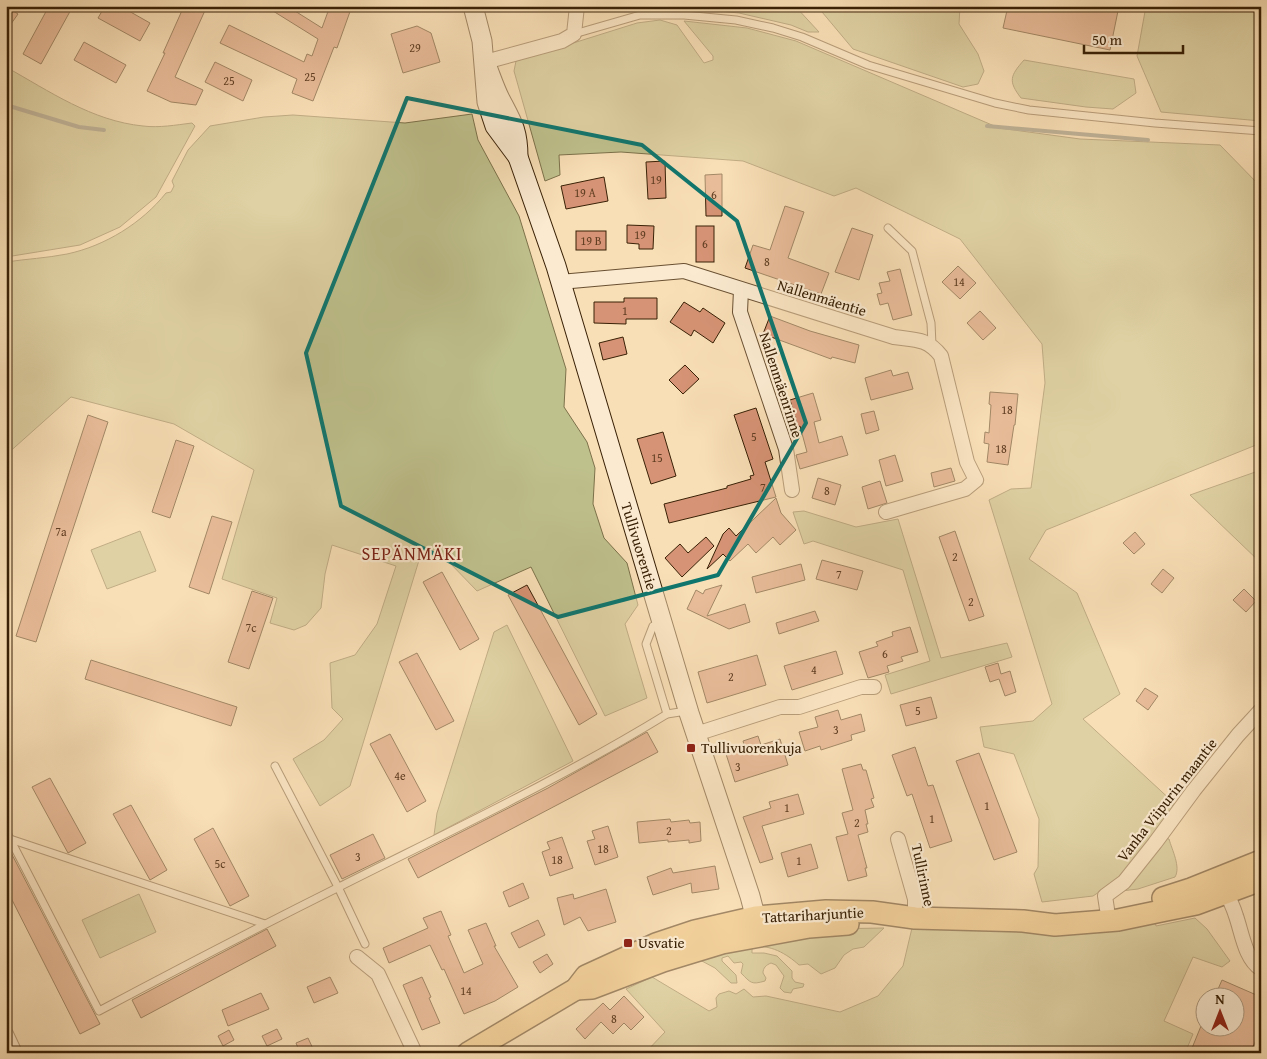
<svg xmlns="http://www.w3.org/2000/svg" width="1267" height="1059" viewBox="0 0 1267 1059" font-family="'Gentium Book Plus',serif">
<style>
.green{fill:#bfc18d;stroke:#7c714a}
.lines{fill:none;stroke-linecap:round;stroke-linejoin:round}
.stream{stroke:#797d71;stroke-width:4}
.building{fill:#d69375;stroke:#392106}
.service-casing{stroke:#695032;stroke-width:9}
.minor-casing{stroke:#695032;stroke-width:16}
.secondary-casing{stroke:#392106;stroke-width:21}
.primary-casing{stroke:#392106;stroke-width:24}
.service{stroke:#fbead0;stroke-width:7}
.minor{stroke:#fbead0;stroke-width:14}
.secondary{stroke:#fbead0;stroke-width:19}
.primary{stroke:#ecc07b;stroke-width:21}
.marked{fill:none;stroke:#0f766e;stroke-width:4;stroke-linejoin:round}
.poi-dot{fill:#8f2418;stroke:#fbead0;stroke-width:2}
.labels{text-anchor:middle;stroke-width:4.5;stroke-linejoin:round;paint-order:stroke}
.number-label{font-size:12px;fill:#603e22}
.street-label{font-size:15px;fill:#392106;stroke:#fbead0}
.poi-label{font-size:15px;fill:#392106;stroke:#fbead0;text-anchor:start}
.quarter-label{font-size:18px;letter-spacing:1px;fill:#7a1f14;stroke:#fbead0}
</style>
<rect width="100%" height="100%" fill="#f9dfb6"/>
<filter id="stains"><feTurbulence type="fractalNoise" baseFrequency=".004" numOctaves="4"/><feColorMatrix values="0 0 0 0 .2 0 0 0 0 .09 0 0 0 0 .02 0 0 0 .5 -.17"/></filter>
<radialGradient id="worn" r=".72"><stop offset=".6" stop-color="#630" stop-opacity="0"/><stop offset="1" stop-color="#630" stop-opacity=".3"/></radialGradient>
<g class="green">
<polygon points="667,6 795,6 819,32 808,32 791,25 739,13"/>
<polygon points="817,6 960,6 959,24 978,54 984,71 978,84 963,87 853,49"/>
<polygon points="1146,6 1261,6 1261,121 1161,112 1137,56"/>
<polygon points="660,20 677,25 704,63 713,60 713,56 684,21 747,28 796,41 999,128 1080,139 1220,145 1261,187 1261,443 1046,530 1029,559 1077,593 1120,694 1083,719 1174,803 1164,825 1125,875 1093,896 1042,902 1034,874 1038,867 1039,819 1014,754 984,747 980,727 1033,721 1052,704 989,500 1011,489 1031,488 1045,383 1042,344 960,239 856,188 834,196 743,161 621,152 559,155 560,175 545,181 514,71 516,61 637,23"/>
<path d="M1024,60L1134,79L1136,93L1113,109L1086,107L1021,98C1008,81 1010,76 1024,60Z"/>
<path d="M6,67C49,91 92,121 143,126C159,128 176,125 192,123L195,126L156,197L120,227L80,245L6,257Z"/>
<path d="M472,114L478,140L519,216L566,369L564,407L587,442L595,468L593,504L604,538L627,563L638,605L625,624L647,698L605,716L531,567L477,591L447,560L420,557L350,786L320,806L293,759L324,740L343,719L332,708L330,663L355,655L377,624L396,566L332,545L325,574L321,608L306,625L294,630L270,623L277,598L222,579L254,470L174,424L71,397L6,455V262C26,259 47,258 67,254C105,246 142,223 166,193L171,192L174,186L172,181L188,150L210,126L264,117L293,115L405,123Z"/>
<polygon points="1261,470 1261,563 1190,495"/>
<polygon points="804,511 856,527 898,519 941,658 1007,643 1012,657 891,694 885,675 930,661 903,570 813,541 804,544 793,512"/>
<polygon points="140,531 156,571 107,589 91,550"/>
<polygon points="507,625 573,761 434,835 437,813 494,632"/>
<path d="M1165,838L1169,839C1172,850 1181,867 1175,877L1138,889L1121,891Z"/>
<polygon points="139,894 156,932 100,958 82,920"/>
<polygon points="1154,916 1156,926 1195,918 1207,929 1230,961 1222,967 1193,957 1164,1021 1193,1034 1185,1053 645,1053 665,1032 626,989 652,977 709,1011 717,1007 716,998 719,994 729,991 736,994 744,989 753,997 766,996 840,1012 878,996 903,966 912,928"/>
<path d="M884,928L864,947L853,949L844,955L835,968L821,974L808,964L799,965C787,954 769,943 752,948V953H764L777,956L792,971V978L795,982L804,984L803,987L793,989L791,993L784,992L780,988L784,976L776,965L771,963C766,965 763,968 763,973L766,978L765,981C751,985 751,983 741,973L743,964L741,962L734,963L728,956L722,958V961L736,975L737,983H731L715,968L700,960L824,929Z"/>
</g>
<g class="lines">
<g class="stream">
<polyline points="6,105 79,127 104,130"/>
<polyline points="987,126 1148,140"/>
</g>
</g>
<g class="building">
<polygon points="6,6 18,14 6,31"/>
<polygon points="49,6 73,6 41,64 23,54"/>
<polygon points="105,6 120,6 150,23 140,41 98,18"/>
<polygon points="184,6 207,6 175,77 203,90 196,105 171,102 147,91 165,53 163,53"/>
<polygon points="265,6 287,6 322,28 330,6 352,6 337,48 334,47 313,101 292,93 297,79 220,43 229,25 304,62 307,54 312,56 318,39"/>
<polygon points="1008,6 1119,6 1110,50 1003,28"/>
<polygon points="417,26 431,33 440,62 403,73 391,34"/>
<polygon points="84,42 126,65 116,83 74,60"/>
<polygon points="215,62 252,80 243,101 205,82"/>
<polygon points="665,161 666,198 648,199 646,162"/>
<polygon points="722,174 722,216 706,216 705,175"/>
<polygon points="604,177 608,201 566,209 561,186"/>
<polygon points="785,206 804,212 788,258 829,273 821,294 745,268 753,245 770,250"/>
<polygon points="627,225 654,226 653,249 639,249 639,244 627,243"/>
<rect x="696" y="226" width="18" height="36"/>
<polygon points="852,228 873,235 859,280 835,272"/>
<rect x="576" y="231" width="30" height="19"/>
<polygon points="958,266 976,283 960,299 942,282"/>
<polygon points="900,269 912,315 893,320 888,303 880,305 877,294 882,293 879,283 890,281 887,272"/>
<polygon points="624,298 657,298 657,319 626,319 626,324 594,323 594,302 624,302"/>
<polygon points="684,302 700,312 703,308 725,323 713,343 694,330 691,336 670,322"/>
<polygon points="980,311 996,328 983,340 967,323"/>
<polygon points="770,316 810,331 859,345 855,363 832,357 831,359 763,334"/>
<polygon points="623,337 627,354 603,360 599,343"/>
<polygon points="685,365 699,379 683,394 669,380"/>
<polygon points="891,370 893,376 908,372 913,389 871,400 865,378"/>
<polygon points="990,392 1018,394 1015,425 1014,425 1008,465 987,462 989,444 984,443 985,432 989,433 991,405 989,404"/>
<polygon points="813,393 821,420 814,422 819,443 842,436 848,455 800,469 796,455 807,452 800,426 798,427 790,400"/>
<polygon points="756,408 773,459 765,462 776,497 669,523 664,504 727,488 727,486 751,479 750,476 754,475 734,415"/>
<polygon points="874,411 879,430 866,434 861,414"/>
<polygon points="88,415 108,422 36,642 16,636"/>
<polygon points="663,432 676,476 651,484 637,439"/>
<polygon points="176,440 194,446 170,518 152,512"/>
<polygon points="895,455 903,481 886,486 879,460"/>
<polygon points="951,468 955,481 934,487 931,473"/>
<polygon points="818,478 841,485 835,505 812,498"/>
<polygon points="880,481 887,503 868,509 862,487"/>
<polygon points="776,498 781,513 796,530 780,545 773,537 756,553 748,544 730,561 723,554 707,569 723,534 729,528 736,536"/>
<polygon points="212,516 232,522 209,594 189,587"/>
<polygon points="955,531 984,616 969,621 939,537"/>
<polygon points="1135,532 1145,544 1134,554 1123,543"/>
<polygon points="706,537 714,546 682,577 665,558 680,544 688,553"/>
<polygon points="822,560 863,571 857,590 816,579"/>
<polygon points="801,564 805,580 756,593 752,577"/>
<polygon points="1163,569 1174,578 1162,593 1151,584"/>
<polygon points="442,572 479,639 460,650 423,582"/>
<polygon points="527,585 597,714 579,725 508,595"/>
<polygon points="722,585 707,616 745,604 750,622 729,629 687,609 696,590 703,594 705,590"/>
<polygon points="1244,589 1256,601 1246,612 1233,600"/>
<polygon points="252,591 273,598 249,669 228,662"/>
<polygon points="815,611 819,621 779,634 776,623"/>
<polygon points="910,627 918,652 901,657 903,661 887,666 889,672 868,678 859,652 878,646 876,642 893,636 892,632"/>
<polygon points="836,651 843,674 792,690 784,666"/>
<polygon points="417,653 454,721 436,730 399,662"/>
<polygon points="757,655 766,685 707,703 698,672"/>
<polygon points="91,660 237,707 231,726 85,679"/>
<polygon points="998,663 1001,674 1010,671 1016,692 1005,696 999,679 990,682 985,667"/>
<polygon points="1145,688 1158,696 1148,710 1136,701"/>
<polygon points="931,697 937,718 906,726 900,705"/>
<polygon points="838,710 841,720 861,714 865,731 851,735 852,740 821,750 820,746 805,751 799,732 818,727 815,717"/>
<polygon points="647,732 658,752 418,878 408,859 548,788"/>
<polygon points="390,734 426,801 407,812 370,744"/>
<polygon points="758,736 761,745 780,739 788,765 735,782 726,754 745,748 743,741"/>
<polygon points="915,747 928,786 933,785 952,841 930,848 912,794 907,796 892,755"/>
<polygon points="979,753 1017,852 994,860 956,761"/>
<polygon points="861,764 863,770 866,770 874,798 871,799 874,807 865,810 868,824 866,824 868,832 858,835 867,868 865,868 867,876 848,881 836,837 848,834 842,813 853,810 842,769"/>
<polygon points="50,778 86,843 68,853 32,787"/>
<polygon points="798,794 804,814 762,826 773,859 760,863 743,817 771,808 769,802"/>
<polygon points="131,805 167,870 150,880 113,814"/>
<polygon points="670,819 671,822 689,820 690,823 700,822 701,841 689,843 689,840 668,842 668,840 639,843 637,822"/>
<polygon points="608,826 618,857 595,865 587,841 595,839 592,831"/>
<polygon points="213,828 249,896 230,906 194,839"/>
<polygon points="373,834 385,858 342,879 330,855"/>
<polygon points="562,837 573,868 550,876 542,852 550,849 547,842"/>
<polygon points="6,843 100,1024 80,1034 6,888"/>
<polygon points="811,844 818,868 788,877 781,853"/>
<polygon points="715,866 719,889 692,893 691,883 653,895 647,877 671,868 673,873"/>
<polygon points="523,883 529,898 509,907 503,892"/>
<polygon points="606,889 616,922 588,931 580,917 564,925 557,898 573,894 574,899"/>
<polygon points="441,911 451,935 448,936 464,973 483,964 468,930 486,923 496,946 494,946 518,987 495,1001 464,1014 444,969 442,970 430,945 389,963 383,948 428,928 423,918"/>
<polygon points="538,920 545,935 519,948 511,933"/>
<polygon points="267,929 276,946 141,1018 132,1000"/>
<polygon points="547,954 553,964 540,973 533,962"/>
<polygon points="330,977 338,993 314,1003 307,987"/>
<polygon points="422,977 431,997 429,998 440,1023 422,1030 403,985"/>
<polygon points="1222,980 1261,997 1261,1029 1250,1053 1190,1053 1201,1026 1234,1026 1234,996 1215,996"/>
<polygon points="261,993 269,1009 228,1026 222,1010"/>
<polygon points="624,996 644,1017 631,1030 624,1023 613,1034 601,1022 585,1039 576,1029 603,1003 610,1010"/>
<polygon points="277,1029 282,1039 267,1046 262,1036"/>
<polygon points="229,1030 234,1040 223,1046 218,1036"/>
<polygon points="308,1038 315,1053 300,1053 296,1043"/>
</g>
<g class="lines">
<g class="service-casing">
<g id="service">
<polyline points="574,34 640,15 684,15 736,20 773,28 802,37 868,65 995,103 1029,110 1155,123 1261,131"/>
<polyline points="888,228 912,251 931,323 932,345"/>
<polyline points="662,622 653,626 646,644 667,714"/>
<polyline points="275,766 338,887 365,944"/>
<path d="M6,831L99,1011C178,969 257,928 337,888C448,832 561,779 667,714L680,712H686"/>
<polyline points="10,839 265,924"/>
</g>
</g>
<g class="minor-casing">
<g id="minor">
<polyline points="485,62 562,41 574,34 577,6"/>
<path d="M560,282L684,271L894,337C915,340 927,338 941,356L967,462L976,480L965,489L886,512"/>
<polyline points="741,290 740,312 786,449 792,490"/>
<polyline points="696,734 780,707 799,707 861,687 874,687"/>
<polyline points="898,839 915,899 915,918"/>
<path d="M1223,887C1228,896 1233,906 1236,916C1242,933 1245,959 1261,969"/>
<polyline points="1107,909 1105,896 1124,882 1155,843 1194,790 1238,735 1261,710"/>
<polyline points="357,957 378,974 415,1053"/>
<polyline points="6,1034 15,1053"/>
</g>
</g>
<g class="secondary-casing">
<g id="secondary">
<polyline points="473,6 482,41 487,102 495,126 518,157"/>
<path d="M485,62C490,74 494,87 500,99C512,122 518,130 518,157L556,266L689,713L750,896L759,931"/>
</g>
</g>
<g class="primary-casing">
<g id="primary">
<polyline points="1163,898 1191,889 1261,861"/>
<polyline points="576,989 592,988 663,961 722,943 809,927 848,924"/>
<polyline points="468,1053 576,989 586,976 656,944 695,931 756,917 826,911 872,912 915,918 1023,921 1055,925 1118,920 1166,910 1196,904 1261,880"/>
</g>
</g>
<use href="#service" class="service"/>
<use href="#minor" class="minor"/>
<use href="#secondary" class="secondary"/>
<use href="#primary" class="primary"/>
</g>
<path d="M0 0H1267V1059H0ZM407,98L642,145L737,221L806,423L718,575L558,617L341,506L306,353Z" fill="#f9dfb6" fill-opacity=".55" fill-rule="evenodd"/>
<path class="marked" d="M407,98L642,145L737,221L806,423L718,575L558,617L341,506L306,353Z"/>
<g class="poi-dot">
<rect x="686" y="743" width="10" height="10" rx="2.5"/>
<rect x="623" y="938" width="10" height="10" rx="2.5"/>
</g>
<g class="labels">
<g class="number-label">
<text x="415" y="52">29</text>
<text x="310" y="81">25</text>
<text x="229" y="85">25</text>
<text x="656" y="184">19</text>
<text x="585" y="197">19 A</text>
<text x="714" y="199">6</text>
<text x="640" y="239">19</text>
<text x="591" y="245">19 B</text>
<text x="705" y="248">6</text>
<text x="767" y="266">8</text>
<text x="959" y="286">14</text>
<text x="625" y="315">1</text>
<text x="1007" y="414">18</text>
<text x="754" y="441">5</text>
<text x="1001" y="453">18</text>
<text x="657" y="462">15</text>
<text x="763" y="492">7</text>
<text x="827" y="495">8</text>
<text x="61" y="536">7a</text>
<text x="955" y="561">2</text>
<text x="839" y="579">7</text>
<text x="971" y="606">2</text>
<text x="251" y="632">7c</text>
<text x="885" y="658">6</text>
<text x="814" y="674">4</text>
<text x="731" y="681">2</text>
<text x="918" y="715">5</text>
<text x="836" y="734">3</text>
<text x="738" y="771">3</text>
<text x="400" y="780">4e</text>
<text x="987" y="810">1</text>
<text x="787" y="812">1</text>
<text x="932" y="823">1</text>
<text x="857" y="827">2</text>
<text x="669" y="835">2</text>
<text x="603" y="853">18</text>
<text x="358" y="861">3</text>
<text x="557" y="864">18</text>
<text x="799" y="865">1</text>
<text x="220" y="868">5c</text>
<text x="466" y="995">14</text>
<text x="614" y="1023">8</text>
</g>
<g class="street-label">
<text transform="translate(822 298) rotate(17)" y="5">Nallenmäentie</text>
<text transform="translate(781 385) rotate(72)" y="5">Nallenmäenrinne</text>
<text transform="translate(639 546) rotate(73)" y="5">Tullivuorentie</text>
<text transform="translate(1167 800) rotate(-52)" y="5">Vanha Viipurin maantie</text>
<text transform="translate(923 875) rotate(78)" y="5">Tullirinne</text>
<text transform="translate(813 915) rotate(-3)" y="5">Tattariharjuntie</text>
</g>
<g class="poi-label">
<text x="701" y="753">Tullivuorenkuja</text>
<text x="638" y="948">Usvatie</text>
</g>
<g class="quarter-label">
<text x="412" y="560">SEPÄNMÄKI</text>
</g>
</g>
<rect width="1267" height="1059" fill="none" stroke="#f9dfb6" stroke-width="25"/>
<rect x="8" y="8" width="1252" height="1044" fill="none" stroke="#392106" stroke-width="2.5"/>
<rect x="12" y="12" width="1242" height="1034" fill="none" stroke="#392106"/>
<g transform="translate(1220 1012)"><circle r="24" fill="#fbead0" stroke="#ad9a7f"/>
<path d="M0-4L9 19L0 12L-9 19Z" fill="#8f2418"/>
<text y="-8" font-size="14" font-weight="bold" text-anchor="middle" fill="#392106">N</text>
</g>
<path d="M1084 45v8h99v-8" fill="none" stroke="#392106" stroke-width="2.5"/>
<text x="1092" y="45" font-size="15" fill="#392106" stroke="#fbead0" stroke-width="4" paint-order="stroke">50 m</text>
<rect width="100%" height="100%" filter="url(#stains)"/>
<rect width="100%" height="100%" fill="url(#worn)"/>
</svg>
